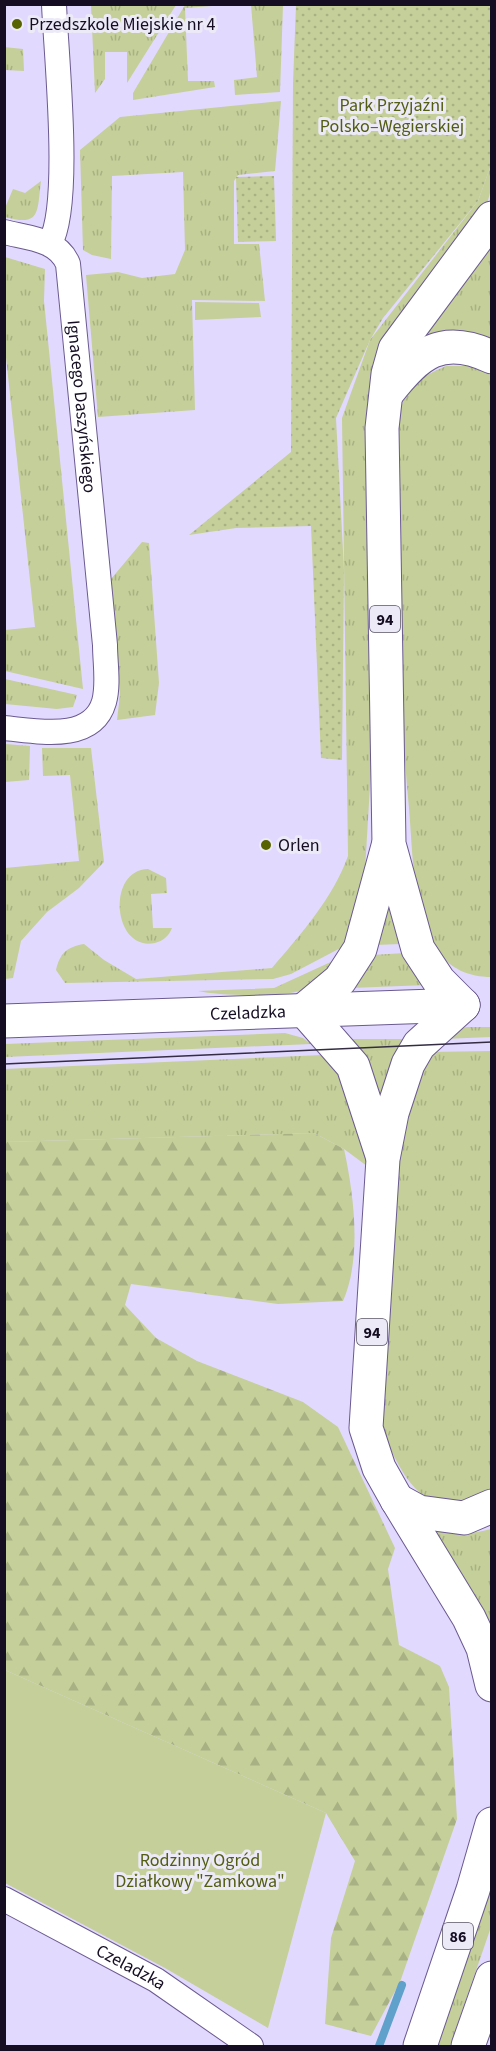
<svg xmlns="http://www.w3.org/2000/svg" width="496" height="2051" viewBox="0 0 496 2051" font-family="'Source Sans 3',sans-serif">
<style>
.grass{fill:url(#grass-tufts)}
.forest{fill:url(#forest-firs)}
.park{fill:url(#park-dots)}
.garden{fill:#c5cf99}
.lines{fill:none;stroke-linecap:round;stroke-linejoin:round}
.stream{stroke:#5fa1ca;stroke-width:8}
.street-casing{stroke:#6a5a90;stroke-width:26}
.secondary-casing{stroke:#6a5a90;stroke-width:35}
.primary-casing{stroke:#6a5a90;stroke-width:35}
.street{stroke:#fff;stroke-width:24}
.secondary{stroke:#fff;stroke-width:33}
.primary{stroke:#fff;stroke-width:33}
.tram{stroke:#332c43;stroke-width:1.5}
.poi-dot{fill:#576201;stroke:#edeaf7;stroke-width:2}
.labels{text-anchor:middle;stroke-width:6;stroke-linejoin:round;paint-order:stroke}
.shield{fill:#edeaf7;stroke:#565063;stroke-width:1.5}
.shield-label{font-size:16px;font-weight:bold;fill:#150e23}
.poi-label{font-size:18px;fill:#150e23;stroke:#edeaf7;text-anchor:start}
.park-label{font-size:18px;fill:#535d11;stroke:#edeaf7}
.street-label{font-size:18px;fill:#150e23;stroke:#edeaf7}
</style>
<defs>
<pattern id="grass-tufts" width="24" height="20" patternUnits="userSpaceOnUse" patternTransform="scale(1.5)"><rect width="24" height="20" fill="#c5cf99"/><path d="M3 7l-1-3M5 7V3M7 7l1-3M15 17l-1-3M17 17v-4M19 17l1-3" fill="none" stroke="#a8b184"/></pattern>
<pattern id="forest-firs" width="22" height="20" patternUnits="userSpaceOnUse" patternTransform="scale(1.5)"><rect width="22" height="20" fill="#c5cf99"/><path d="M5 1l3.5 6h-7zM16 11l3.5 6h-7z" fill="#a8b184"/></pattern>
<pattern id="park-dots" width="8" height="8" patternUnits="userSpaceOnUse" patternTransform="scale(1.5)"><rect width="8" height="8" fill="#c5cf99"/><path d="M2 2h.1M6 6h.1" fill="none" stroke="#a8b184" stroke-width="1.8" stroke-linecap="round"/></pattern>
</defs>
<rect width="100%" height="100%" fill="#e2d9fe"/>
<g class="grass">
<polygon points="91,5 176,5 127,83 127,52 105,52 105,79 95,93"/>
<polygon points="185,5 226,5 185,8 188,81 214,81 215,87 133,100 133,93"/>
<polygon points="251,5 283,5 280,92 235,95 234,80 257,77"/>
<polygon points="4,47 23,49 24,71 5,70"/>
<polygon points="281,101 275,171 238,175 234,181 234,244 259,244 265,301 192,300 195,410 98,417 86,275 118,272 142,278 175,274 185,250 183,172 112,176 111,259 92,255 83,250 80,150 120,117"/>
<path d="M491,165V189L486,208L379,363L365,429L372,608V752L364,887L350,943L291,974L273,979L65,983L56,970C60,953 67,947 84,944L104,960L136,979L272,968C301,934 333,898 348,856L342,418L370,340L478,201Z"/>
<path d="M41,181C37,212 41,227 5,217V208L13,189L25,193Z"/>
<polygon points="491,246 491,347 428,338 423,324"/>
<polygon points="5,257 45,269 44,301 83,689 5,671 5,630 35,627 5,348"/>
<path d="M446,366H477L491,376V977C470,977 449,969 438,950C412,908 413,856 409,808C397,683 397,557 395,431C403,392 409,382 446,366Z"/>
<polygon points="142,542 149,543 159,683 155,715 117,720 120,695 111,579"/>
<polygon points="5,679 77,695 73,707 57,709 5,704"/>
<polygon points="5,744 30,746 29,780 5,782"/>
<polygon points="42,748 91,748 104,862 79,888 47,912 21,941 13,978 5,979 5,868 79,861 70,775 43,776"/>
<path d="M148,869L166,878L167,893L151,894L153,928H172C169,936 163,941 155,943C113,952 106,870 148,869Z"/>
<polygon points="388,894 401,944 375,945"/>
<polygon points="405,953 427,985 351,988 372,955"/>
<path d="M346,955C335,965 322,981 308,988C290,998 219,996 198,991L274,988Z"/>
<polygon points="467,1027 491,1027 491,1037 443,1039 450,1031"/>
<polygon points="285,1033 303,1038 311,1044 5,1057 5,1044"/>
<polygon points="351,1039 405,1039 385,1106 364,1058"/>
<path d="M491,1051V1493C475,1499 458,1506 441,1503C409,1497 393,1454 381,1428L396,1181L411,1092L427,1052Z"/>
<polygon points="322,1055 335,1065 365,1120 367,1166 344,1149 314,1133 5,1142 4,1069"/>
<path d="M424,1525C448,1533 466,1536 491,1529V1641Z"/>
<polygon points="491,1880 491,1927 450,2046 435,2046"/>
</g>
<path class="forest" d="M314,1133L344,1149C354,1195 362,1258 343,1301L278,1304L131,1284L125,1305L156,1338L197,1361L303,1402L338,1427L395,1548L388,1569L399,1645L440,1666L449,1687L457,1819L400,1982L371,2036L325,2024L331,1938L355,1861L326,1813L5,1670L4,1142Z"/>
<g class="park">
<polygon points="296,5 491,5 491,165 478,201 383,318 370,340 336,418 344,570 342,760 321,758 311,526 236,528 189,535 291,452 293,83"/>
<polygon points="274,176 276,241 238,242 236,177"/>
</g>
<g class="garden">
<polygon points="195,302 259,303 261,317 195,320"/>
<polygon points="5,1670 326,1813 268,2028 165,1968 5,1883"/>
</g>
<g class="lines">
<polyline class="stream" points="379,2046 402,1985"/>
<g class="street-casing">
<g id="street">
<path id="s1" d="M4,232C28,238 58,239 68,264L105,645C105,663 109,684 104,702C92,743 37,731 4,728"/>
<path d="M50,243C72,205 56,55 54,4"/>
<path id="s2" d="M4,1899L156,1980L251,2046"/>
</g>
</g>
<g class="secondary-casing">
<g id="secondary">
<path id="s3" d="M4,1021L463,1005"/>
</g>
</g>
<g class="primary-casing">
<g id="primary">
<path d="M388,392C418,354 441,333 492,357"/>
<polyline points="463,1005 439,981 418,949 389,844 382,428 388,374 395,349 492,218"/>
<polyline points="463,1005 419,1045 408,1064 392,1113 383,1159 366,1428 379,1468 397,1500 469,1618 483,1648 492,1685"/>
<polyline points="382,1155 353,1066 304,1010 340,980 360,949 388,846"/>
<polyline points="397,1500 419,1512 464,1518 492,1506"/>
<polyline points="420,2046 473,1890 492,1824"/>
<polyline points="468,2046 492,1978"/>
</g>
</g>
<use href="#street" class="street"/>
<use href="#secondary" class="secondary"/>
<use href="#primary" class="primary"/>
<polyline class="tram" points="4,1064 492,1042"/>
</g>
<g class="poi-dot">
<circle cx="17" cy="24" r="6"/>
<circle cx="266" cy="845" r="6"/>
</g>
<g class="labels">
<g class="shield">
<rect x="370" y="606" width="30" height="26" rx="4.5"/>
<rect x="357" y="1319" width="30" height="26" rx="4.5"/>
<rect x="443" y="1923" width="30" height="26" rx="4.5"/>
</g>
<g class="shield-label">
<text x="385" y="625">94</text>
<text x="372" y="1338">94</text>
<text x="458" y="1942">86</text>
</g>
<g class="poi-label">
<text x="29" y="30">Przedszkole Miejskie nr 4</text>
<text x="278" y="851">Orlen</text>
</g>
<g class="park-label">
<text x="392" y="111">Park Przyjaźni<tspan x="392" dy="21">Polsko–Węgierskiej</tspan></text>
<text x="200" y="1866">Rodzinny Ogród<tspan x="200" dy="21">Działkowy "Zamkowa"</tspan></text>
</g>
<g class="street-label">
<text dy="6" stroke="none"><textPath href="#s1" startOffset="218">Ignacego Daszyńskiego</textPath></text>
<text dy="6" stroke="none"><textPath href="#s3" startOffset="244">Czeladzka</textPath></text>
<text dy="6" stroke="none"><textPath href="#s2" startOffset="144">Czeladzka</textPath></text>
</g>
</g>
<rect width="496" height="2051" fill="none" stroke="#150e23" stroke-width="12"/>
</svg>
